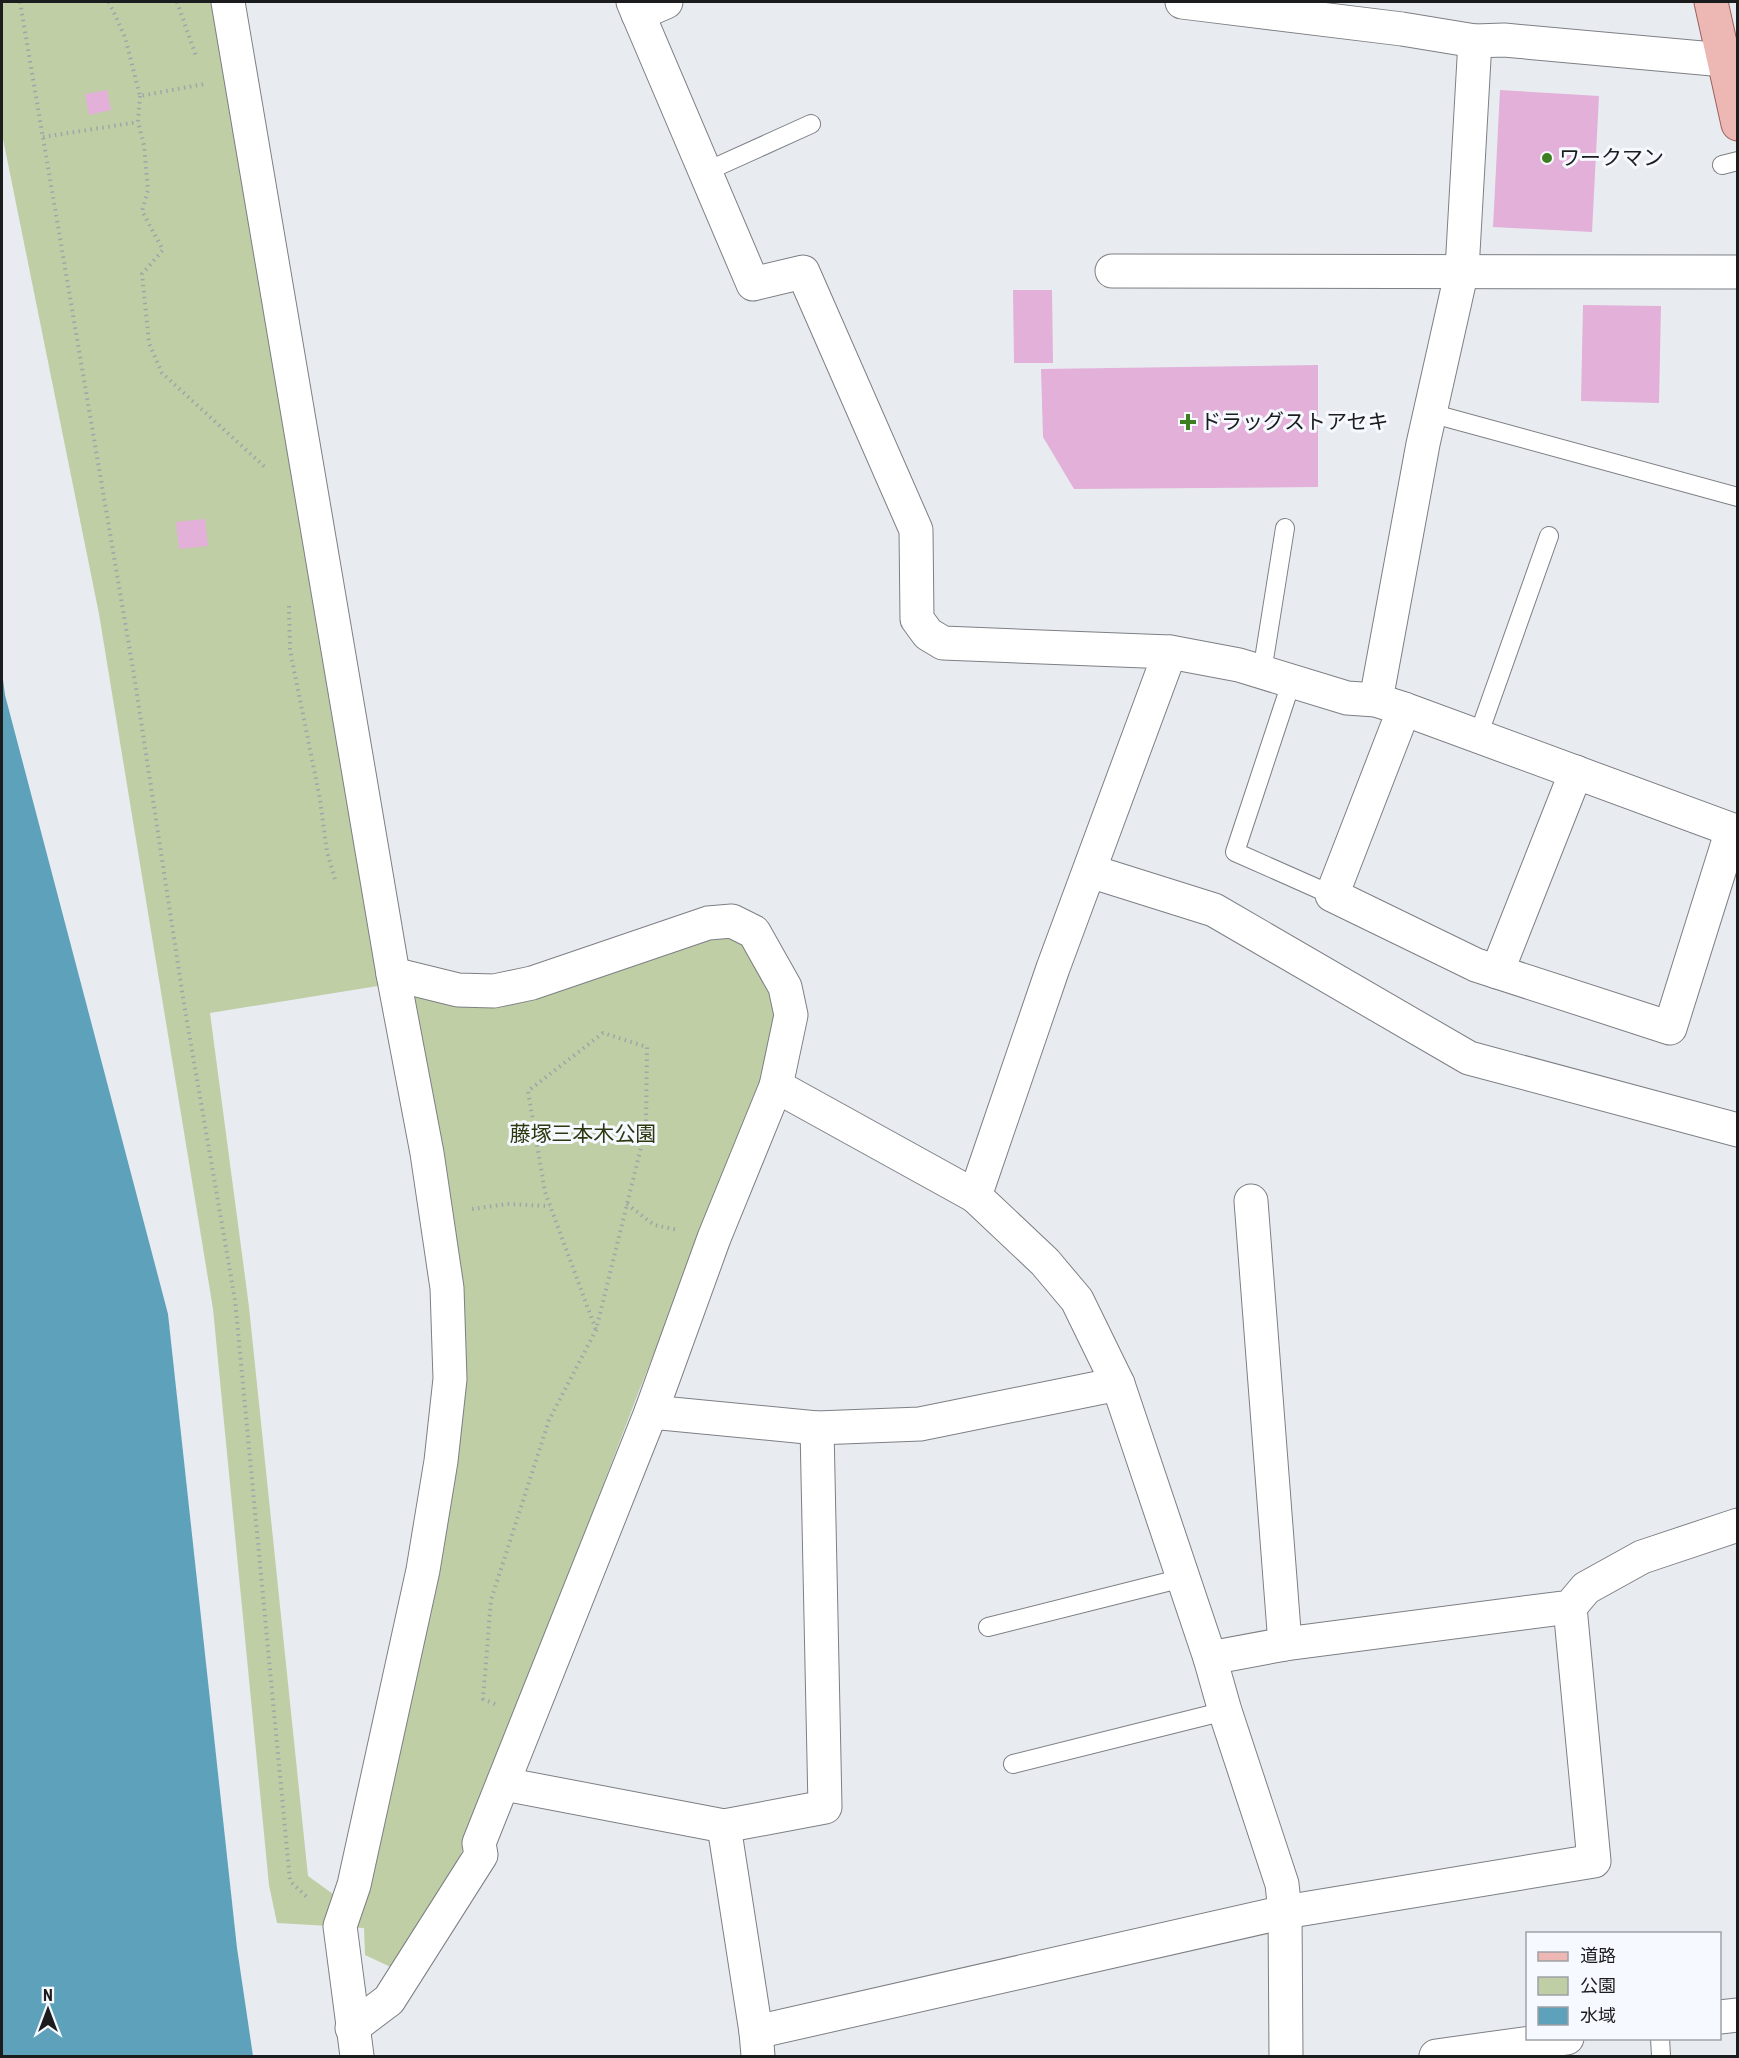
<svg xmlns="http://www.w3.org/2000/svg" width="1739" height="2058" viewBox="0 0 1739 2058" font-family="'Roboto Condensed','Noto Sans JP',sans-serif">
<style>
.green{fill:#bfcea5}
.water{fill:#5ea1ba}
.building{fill:#e2b0d8}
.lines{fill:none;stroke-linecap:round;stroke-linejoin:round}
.service-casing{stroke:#7c7f84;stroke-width:20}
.minor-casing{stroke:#7c7f84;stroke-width:35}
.tertiary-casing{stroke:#7c7f84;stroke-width:35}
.primary-casing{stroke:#9c625e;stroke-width:35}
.path{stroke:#a1a4a8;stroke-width:4;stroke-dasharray:1.5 4.5;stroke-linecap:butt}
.service{stroke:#fff;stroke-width:18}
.minor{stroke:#fff;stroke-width:33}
.tertiary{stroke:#fff;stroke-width:33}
.primary{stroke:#edb7b3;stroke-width:33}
.poi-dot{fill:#3d7f20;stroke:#f6f9ff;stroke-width:2}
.labels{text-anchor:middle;stroke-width:6;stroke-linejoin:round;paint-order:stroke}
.poi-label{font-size:21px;fill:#1b1c1e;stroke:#f6f9ff;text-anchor:start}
.park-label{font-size:21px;fill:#2c380f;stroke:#f6f9ff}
</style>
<rect width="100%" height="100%" fill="#e8ecf1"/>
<polygon class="green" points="2,2 214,2 384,985 210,1013 249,1307 308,1876 333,1894 367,1891 463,1382 410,991 682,942 734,936 749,952 773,986 776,1013 762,1080 639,1391 489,1783 446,1891 397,1970 365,1955 364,1928 277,1923 269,1885 213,1309 99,614 2,134"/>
<polygon class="water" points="2,672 5,695 168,1314 237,1948 253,2056 2,2056"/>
<g class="building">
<polygon points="107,90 111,110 89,115 85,94"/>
<polygon points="1500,90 1599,96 1592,232 1493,227"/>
<polygon points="1013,290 1052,290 1053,363 1014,363"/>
<polygon points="1583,305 1661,306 1659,403 1581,401"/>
<polygon points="1318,365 1318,487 1074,489 1043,437 1041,369"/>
<polygon points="205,519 208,546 179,549 176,522"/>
</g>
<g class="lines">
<g class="service-casing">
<g id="service">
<polyline points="1722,165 1738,161"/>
<polyline points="705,172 811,124"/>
<polyline points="1430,413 1738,497"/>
<polyline points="1262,672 1285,528"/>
<polyline points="1292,680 1235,852 1332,895"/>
<polyline points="1478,736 1549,536"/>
<polyline points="988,1627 1183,1578"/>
<polyline points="1013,1764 1225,1711"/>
<polyline points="1660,2038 1661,2056"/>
</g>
</g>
<g class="minor-casing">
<g id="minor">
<polyline points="228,2 393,974 427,1153 447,1288 450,1379 441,1461 423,1570 354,1885 340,1926 357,2056"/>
<polyline points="633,2 753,284 803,272 916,530 917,619 928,634 943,643 1170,652 1053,968 975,1196"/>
<polyline points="1182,2 1402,29 1475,41 1504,40 1724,60"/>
<polyline points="638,14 666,2"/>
<polyline points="1112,271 1738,272"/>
<polyline points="1170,652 1239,665 1347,698 1376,700 1404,709 1738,832"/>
<polyline points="1376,700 1423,444 1462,270 1475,41"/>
<polyline points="1404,709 1332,895 1476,965 1670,1028 1732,830"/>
<polyline points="1090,871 1214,910 1469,1058 1738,1130"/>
<polyline points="1497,972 1576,772"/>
<polyline points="776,1086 975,1196 1045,1262 1077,1300 1118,1384 1210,1658 1225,1711 1282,1884 1285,1912 1286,2056"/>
<polyline points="1251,1201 1285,1644"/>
<polyline points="651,1412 817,1428 920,1424 1118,1384"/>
<polyline points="1210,1658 1285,1644 1570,1607 1586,1588 1642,1557 1738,1525"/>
<polyline points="504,1784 724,1826 825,1807 817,1428"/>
<polyline points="724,1826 756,2032 758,2056"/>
<polyline points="352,2028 389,2000 481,1855 479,1843 651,1412 714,1238 776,1086 791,1015 785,987 754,932 732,921 708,923 532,983 494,991 458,990 393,974"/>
<polyline points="756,2032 1285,1912 1594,1861 1570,1607"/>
</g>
</g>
<g class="tertiary-casing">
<g id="tertiary">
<polyline points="1720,2017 1738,2015"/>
<polyline points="1436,2056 1567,2038"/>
</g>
</g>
<g class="primary-casing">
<polyline id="primary" points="1711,2 1738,124"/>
</g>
<g class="path">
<polyline points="20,2 134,675 184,1004 235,1300 290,1881 309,1899"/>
<polyline points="109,2 125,37 140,96 204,84"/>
<polyline points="177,2 196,56"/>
<polyline points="140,96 138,122 144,145 148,190 142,211 163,250 142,274 149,343 162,373 267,469"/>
<polyline points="43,137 138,122"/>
<polyline points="289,606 290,650 320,799 327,852 335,879"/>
<polyline points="627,1204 654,1225 678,1230"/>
<polyline points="472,1209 507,1204 550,1206"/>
<polyline points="495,1704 483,1699 491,1600 549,1420 596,1330 646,1127 647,1047 603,1033 528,1091 545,1192 596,1330"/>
</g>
<use href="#service" class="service"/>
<use href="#minor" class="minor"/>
<use href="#tertiary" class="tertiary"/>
<use href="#primary" class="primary"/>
</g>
<g class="poi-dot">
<circle cx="1547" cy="158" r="6"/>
<path d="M1185 413h6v6h6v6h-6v6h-6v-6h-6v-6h6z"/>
</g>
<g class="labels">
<g class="poi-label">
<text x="1559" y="165">ワークマン</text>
<text x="1200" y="429">ドラッグストアセキ</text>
</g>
<g class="park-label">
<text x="583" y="1141">藤塚三本木公園</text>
</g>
</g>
<rect width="1739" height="2058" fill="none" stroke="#1b1c1e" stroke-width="6"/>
<rect x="1526" y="1932" width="195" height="108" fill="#f6f9ff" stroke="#9ea1a5" stroke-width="1.5"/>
<rect x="1538" y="1952" width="30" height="9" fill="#edb7b3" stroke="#9ea1a5" stroke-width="1.5"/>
<text x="1580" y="1962" font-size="18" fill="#1b1c1e">道路</text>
<rect x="1538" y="1977" width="30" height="18" fill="#bfcea5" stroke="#9ea1a5" stroke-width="1.5"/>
<text x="1580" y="1992" font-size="18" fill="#1b1c1e">公園</text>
<rect x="1538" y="2007" width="30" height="18" fill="#5ea1ba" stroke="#9ea1a5" stroke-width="1.5"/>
<text x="1580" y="2022" font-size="18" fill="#1b1c1e">水域</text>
<g transform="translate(48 2010)" stroke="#f6f9ff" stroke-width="4.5" paint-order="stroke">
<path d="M0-4.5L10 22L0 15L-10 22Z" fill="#1b1c1e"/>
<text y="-9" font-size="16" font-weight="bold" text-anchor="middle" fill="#1b1c1e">N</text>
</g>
</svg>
